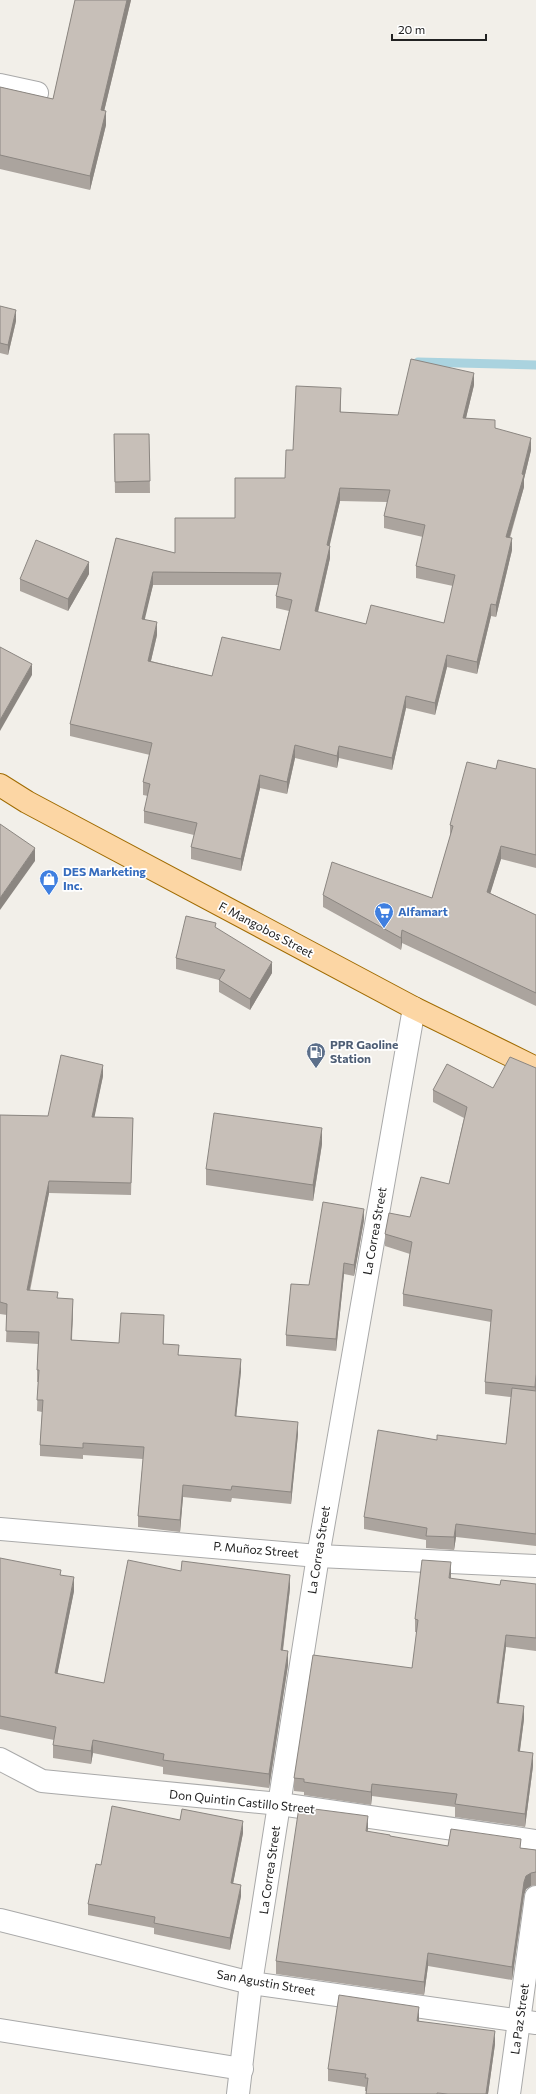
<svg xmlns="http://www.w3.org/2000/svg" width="536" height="2094" viewBox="0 0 536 2094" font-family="Commissioner,sans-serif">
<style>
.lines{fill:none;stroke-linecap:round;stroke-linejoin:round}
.stream{stroke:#aad3df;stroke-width:9}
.minor-casing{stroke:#a9a9a9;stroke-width:24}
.major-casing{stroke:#a06b00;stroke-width:24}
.minor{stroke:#fff;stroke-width:22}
.major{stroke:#fcd6a4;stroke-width:22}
.wall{fill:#aba49e;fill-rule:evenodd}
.shaded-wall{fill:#8b8681}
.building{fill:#c7bfb8;stroke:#8b8681;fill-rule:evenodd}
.labels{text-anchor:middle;stroke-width:3.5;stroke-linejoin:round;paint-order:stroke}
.shop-label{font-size:12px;font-weight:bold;fill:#366cbe;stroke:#fff;text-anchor:start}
.street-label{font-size:12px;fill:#222;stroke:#fff}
.service-label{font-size:12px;font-weight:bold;fill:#4e5e75;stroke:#fff;text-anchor:start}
</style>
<rect width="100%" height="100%" fill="#f2efe9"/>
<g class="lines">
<polyline class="stream" points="418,362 536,365"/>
<g class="minor-casing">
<g id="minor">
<polyline points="0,85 37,93"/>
<polyline points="0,1529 318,1556 536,1566"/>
<polyline points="0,1759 42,1781 280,1804 536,1841"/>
<polyline points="0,1920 251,1983 536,2023"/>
<polyline points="0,2030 242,2069"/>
<polyline points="238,2094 251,1983 318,1556 414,1008"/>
<polyline points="509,2094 536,1897"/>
</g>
</g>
<g class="major-casing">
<polyline id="major" points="0,785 27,802 414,1008 536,1068"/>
</g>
<use href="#minor" class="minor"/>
<use href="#major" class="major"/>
</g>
<g class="wall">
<polygon points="75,0 131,0 104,111 106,125 90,190 0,169 0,87 53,99"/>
<polygon points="0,306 16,321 8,355 0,353"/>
<path d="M474,385L466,418L495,428L531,450L524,479V487L510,538L512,550L496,617L491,616L477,674L447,667L435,715L406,708L392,770L339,758L337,768L295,758L287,794L260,788L241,871L191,859V847L194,835L144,823V811L148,796L143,795V782L150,755L70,736V724L116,538L175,553L235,518L285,478L293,450L341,400V412L398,415ZM340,501L387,502L384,516V528L423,537L416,566V578L453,586L444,623L366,624L318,612L330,558L329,546ZM153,585H279L276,596V608L289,611L280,650L212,676L151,661L157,635L144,619Z"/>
<polygon points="114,434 149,434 150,493 115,493"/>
<polygon points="89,574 68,611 20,591 20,579"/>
<polygon points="496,769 536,769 536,868 501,859 490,893 536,915 536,1006 402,943 401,950 323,907 323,895 432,898 450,837 450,825"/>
<polygon points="216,928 272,973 250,1010 219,992 219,980 176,969 176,958"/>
<polygon points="536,1068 536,1546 456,1537 454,1550 426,1548 426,1540 364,1529 364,1517 437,1440 506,1444 511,1397 485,1394 485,1382 491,1322 403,1306 403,1294 410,1254 385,1246 385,1234 410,1217 449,1184 464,1118 433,1102 433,1090 493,1088"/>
<polygon points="103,1076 94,1117 133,1118 131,1195 49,1193 30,1291 58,1299 73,1311 72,1340 119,1343 164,1327 163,1344 179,1355 241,1371 236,1417 298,1434 291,1504 232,1498 231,1502 183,1497 180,1532 138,1527 138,1516 143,1459 83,1455 83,1459 40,1456 40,1445 42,1412 37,1411 38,1382 37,1382 37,1370 38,1344 6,1342 7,1315 0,1314 0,1115 48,1116"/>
<polygon points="322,1144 313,1201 206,1185 206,1169"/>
<polygon points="364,1220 354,1276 344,1274 336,1351 286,1346 286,1335 309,1285"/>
<polygon points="0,1558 61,1575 74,1591 57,1674 104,1683 181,1571 290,1588 283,1651 288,1665 269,1788 163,1774 163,1767 93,1753 91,1764 53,1758 53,1745 54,1740 0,1729"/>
<polygon points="451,1575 451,1579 500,1585 536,1584 536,1651 506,1647 499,1703 524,1719 520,1751 533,1766 525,1827 455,1817 455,1807 372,1796 371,1805 304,1795 304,1792 294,1791 294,1778 412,1668 417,1632 415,1632 415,1619"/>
<polygon points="367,1831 390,1837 448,1846 521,1848 536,1850 536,1885 531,1886 526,1889 524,1895 512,1980 428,1966 424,1995 276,1974 276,1961"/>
<polygon points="243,1833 233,1883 241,1896 230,1950 154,1934 154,1928 88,1915 88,1904 101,1865"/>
<polygon points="419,2019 419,2021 495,2044 488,2094 366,2094 366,2091 365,2091 365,2087 328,2081 328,2069"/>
</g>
<g class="shaded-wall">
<polygon points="127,0 131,0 101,124 101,110"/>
<polygon points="106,111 106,125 90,190 90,176"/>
<polygon points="16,310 16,321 8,355 8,345"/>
<polygon points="474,373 474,385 463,430 463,418"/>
<polygon points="531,438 531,450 524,479 524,487 506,549 506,537 522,474"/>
<polygon points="340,488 340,501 327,557 327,545"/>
<polygon points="512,538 512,550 496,617 496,605"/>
<polygon points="330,546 330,558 315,624 315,611"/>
<polygon points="89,562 89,574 68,611 68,599"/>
<polygon points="153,572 153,585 142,631 142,619"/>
<polygon points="491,604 491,616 477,674 477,662"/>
<polygon points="157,622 157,635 148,673 148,661"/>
<polygon points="447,655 447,667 435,715 435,703"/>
<polygon points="32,664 32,675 0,731 0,720"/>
<polygon points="406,696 406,708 392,770 392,758"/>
<polygon points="295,745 295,758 287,794 287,782"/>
<polygon points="339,746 339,758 337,768 337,756"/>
<polygon points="260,775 260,788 241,871 241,859"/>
<polygon points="501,846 501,859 487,904 487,892"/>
<polygon points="35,848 35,861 0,910 0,898"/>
<polygon points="402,930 402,943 401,950 401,938"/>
<polygon points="272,962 272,973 250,1010 250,999"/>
<polygon points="103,1065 103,1076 92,1129 92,1117"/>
<polygon points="322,1128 322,1144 313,1201 313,1185"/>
<polygon points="49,1181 49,1193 27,1302 27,1290"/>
<polygon points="364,1209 364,1220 354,1276 354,1265"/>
<polygon points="344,1263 344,1274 336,1351 336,1339"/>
<polygon points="73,1299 73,1311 71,1351 71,1340"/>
<polygon points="164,1315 164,1327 163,1356 163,1344"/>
<polygon points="241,1359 241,1371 235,1428 235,1416"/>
<polygon points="536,1374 536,1386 535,1399 535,1387"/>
<polygon points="298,1422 298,1434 291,1504 291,1492"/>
<polygon points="183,1485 183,1497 180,1532 180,1520"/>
<polygon points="456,1524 456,1537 454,1550 454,1537"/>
<polygon points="451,1562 451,1575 449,1591 449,1578"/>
<polygon points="290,1575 290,1588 281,1664 281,1650"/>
<polygon points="74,1577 74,1591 55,1686 55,1673"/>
<polygon points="506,1635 506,1647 497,1716 497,1703"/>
<polygon points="288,1651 288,1665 269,1788 269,1774"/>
<polygon points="524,1706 524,1719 518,1764 518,1751"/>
<polygon points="93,1740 93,1753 91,1764 91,1751"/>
<polygon points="533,1753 533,1766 525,1827 525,1814"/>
<polygon points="372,1784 372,1796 371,1805 371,1792"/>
<polygon points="368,1816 368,1829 366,1843 366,1831"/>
<polygon points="243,1821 243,1833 231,1894 231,1883"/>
<polygon points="531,1873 531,1886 526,1889 524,1895 512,1980 512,1967 524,1882 526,1876"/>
<polygon points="241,1885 241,1896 230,1950 230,1938"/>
<polygon points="428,1953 428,1966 424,1995 424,1982"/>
<polygon points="419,2007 419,2019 417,2033 417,2021"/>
<polygon points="495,2031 495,2044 488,2094 486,2094"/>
</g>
<g class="building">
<polygon points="75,0 127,0 101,110 106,111 90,176 0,155 0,87 53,99"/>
<polygon points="0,306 16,310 8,345 0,343"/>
<path d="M411,359L474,373L463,418L495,420V428L531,438L522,474L524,475L506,537L512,538L496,605L491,604L477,662L447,655L435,703L406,696L392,758L339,746L337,756L295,745L287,782L260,775L241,859L191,847L197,823L144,811L150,784L143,782L152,743L70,724L116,538L175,553V518H235V478H285L286,450H293L296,386L341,388L340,412L398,415ZM340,488L390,490L384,516L425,525L416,566L455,575L444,623L371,605L366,624L315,611L330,546L327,545ZM153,572L281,573L276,596L292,600L280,650L222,637L212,676L148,661L157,622L142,619Z"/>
<polygon points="114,434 149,434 150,481 115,482"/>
<polygon points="36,540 89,562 68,599 20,579"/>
<polygon points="0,647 32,664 0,720"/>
<polygon points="498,760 536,769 536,855 501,846 487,892 536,915 536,993 402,930 401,938 323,895 332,862 432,898 453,826 450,825 467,762 496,769"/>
<polygon points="0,824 35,848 0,898"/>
<polygon points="186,916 216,923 215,927 272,962 250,999 219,980 225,970 176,958"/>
<polygon points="61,1055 103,1065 92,1117 133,1118 131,1183 49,1181 27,1290 58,1292 57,1298 73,1299 71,1340 119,1343 121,1313 164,1315 163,1344 179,1345 178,1355 241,1359 235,1416 298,1422 291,1492 232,1486 231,1490 183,1485 180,1520 138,1516 144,1447 83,1443 83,1448 40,1445 43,1400 37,1400 39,1370 37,1370 39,1332 6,1331 7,1304 0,1302 0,1115 48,1116"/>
<polygon points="510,1057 536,1068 536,1374 535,1387 485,1382 492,1310 403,1294 412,1242 385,1234 389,1213 410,1217 421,1177 449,1184 467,1107 433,1090 447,1064 493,1088"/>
<polygon points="214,1113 322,1128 313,1185 206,1169"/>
<polygon points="323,1202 364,1209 354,1265 344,1263 336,1339 286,1335 291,1284 309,1285"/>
<polygon points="512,1388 536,1391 536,1534 456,1524 454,1537 426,1536 427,1528 364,1517 378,1430 437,1440 437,1435 506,1444"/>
<polygon points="0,1558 61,1570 60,1575 74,1577 55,1673 104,1683 128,1560 181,1571 182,1561 290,1575 281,1650 288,1651 269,1774 163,1760 164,1754 93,1740 91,1751 53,1745 56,1727 0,1716"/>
<polygon points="422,1560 451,1562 449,1578 500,1585 501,1580 536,1584 536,1638 506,1635 497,1703 524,1706 518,1751 533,1753 525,1814 455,1804 457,1794 372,1784 371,1792 304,1782 304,1779 294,1778 313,1655 412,1668 418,1620 415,1619"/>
<polygon points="112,1806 180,1820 182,1809 243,1821 231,1883 241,1885 230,1938 154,1923 155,1917 88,1904 96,1864 101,1865"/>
<polygon points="299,1807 368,1816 366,1831 390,1835 390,1836 448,1846 451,1829 521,1839 520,1848 536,1850 536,1872 531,1873 526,1876 524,1882 512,1967 428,1953 424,1982 276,1961"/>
<polygon points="339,1995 419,2007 417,2021 495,2031 486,2094 448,2094 437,2093 437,2094 366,2094 368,2078 365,2078 366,2074 328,2069"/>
</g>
<defs>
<g id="shop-pin" transform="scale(1)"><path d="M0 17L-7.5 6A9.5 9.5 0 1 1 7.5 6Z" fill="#3f7fe0" stroke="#fff"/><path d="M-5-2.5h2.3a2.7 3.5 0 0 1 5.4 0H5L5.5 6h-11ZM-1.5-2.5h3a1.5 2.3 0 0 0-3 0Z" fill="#fff"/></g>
<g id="supermarket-pin" transform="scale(1)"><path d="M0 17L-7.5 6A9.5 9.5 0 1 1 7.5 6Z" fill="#3f7fe0" stroke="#fff"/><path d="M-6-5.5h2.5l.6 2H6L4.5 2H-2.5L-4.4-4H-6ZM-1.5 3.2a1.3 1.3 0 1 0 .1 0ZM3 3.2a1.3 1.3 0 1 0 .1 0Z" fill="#fff"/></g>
<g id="fuel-pin" transform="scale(1)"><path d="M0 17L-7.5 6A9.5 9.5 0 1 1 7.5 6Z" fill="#5c6f8a" stroke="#fff"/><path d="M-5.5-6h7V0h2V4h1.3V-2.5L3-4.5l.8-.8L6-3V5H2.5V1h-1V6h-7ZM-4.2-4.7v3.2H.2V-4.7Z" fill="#fff"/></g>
</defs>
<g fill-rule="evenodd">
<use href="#shop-pin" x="49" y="879"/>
<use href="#supermarket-pin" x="384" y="912"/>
<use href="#fuel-pin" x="316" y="1052"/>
</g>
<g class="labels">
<g class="shop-label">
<text x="63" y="876">DES Marketing<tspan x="63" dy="14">Inc.</tspan></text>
<text x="398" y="916">Alfamart</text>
</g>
<g class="street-label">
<text transform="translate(266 930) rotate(28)" y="4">F. Mangobos Street</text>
<text transform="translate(375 1231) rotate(-80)" y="4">La Correa Street</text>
<text transform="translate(256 1550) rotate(5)" y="4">P. Muñoz Street</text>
<text transform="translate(319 1550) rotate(-81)" y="4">La Correa Street</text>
<text transform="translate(242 1802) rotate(6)" y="4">Don Quintin Castillo Street</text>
<text transform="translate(270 1870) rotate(-82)" y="4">La Correa Street</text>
<text transform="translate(266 1983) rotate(10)" y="4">San Agustin Street</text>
<text transform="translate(520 2019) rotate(-82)" y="4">La Paz Street</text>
</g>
<g class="service-label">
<text x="330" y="1049">PPR Gaoline<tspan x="330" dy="14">Station</tspan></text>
</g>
</g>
<path d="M392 34v6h94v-6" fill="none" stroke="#222222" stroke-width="2"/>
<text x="398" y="34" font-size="12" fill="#222222" stroke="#ffffff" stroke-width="3" paint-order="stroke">20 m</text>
</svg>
